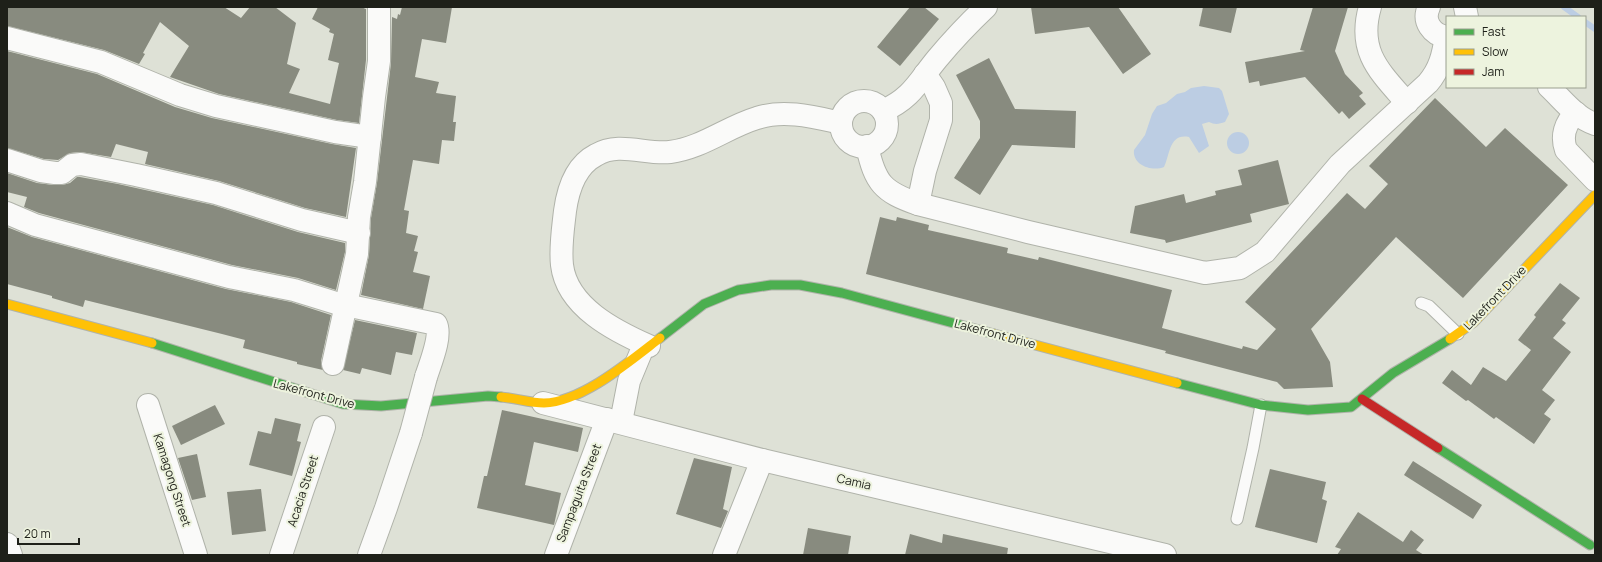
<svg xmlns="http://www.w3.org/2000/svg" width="1602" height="562" viewBox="0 0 1602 562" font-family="Manrope,sans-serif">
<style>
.water{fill:#bccde3}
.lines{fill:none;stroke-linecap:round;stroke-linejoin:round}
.stream{stroke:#bccde3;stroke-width:6}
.building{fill:#888b7f}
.lane-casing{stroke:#b0b3aa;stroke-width:13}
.street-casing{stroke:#b0b3aa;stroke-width:24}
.fast-casing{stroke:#b0b3aa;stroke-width:11}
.slow-casing{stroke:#b0b3aa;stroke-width:11}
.jam-casing{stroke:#b0b3aa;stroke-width:11}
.lane{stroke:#fafaf9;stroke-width:11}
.street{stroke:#fafaf9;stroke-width:22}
.fast{stroke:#4caf50;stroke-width:9}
.slow{stroke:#ffc107;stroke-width:9}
.jam{stroke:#c62828;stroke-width:9}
.street-bridge-casing{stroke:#b0b3aa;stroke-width:24;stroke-linecap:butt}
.street-bridge{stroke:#fafaf9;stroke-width:22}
.labels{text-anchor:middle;stroke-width:4;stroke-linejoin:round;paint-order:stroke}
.street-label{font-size:12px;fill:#1e2019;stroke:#edf3de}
</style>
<rect width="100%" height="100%" fill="#dee1d6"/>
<g class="water">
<path d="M1204,86L1219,88L1222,91L1229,114L1225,122C1219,124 1215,125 1209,122L1202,124L1209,146L1199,153L1189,137C1169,133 1170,155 1164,167C1152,172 1132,165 1134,150L1145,135L1152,114L1157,106L1166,103L1177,94L1185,92L1191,88Z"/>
<circle cx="1238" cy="143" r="11"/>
</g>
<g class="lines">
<g class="stream">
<polyline points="1564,7 1578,17"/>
<polyline points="1585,22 1595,29"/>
</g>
</g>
<g class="building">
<polygon points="7,7 224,7 241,18 250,7 275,7 296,23 287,64 300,69 289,93 330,104 339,63 328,60 334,34 329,32 330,29 312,19 318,7 361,7 366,9 366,60 359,123 337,120 219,94 170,77 189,46 160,22 143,53 145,54 139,64 104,50 7,26"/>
<polygon points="402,7 452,7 446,43 422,39 415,77 439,82 436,93 456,96 453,122 456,122 454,141 442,140 439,164 413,160 404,210 409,211 406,233 418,236 414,251 418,252 413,272 430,276 423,309 361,295 369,255 371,218 377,183 391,63 392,17 397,19 398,14 400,15"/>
<polygon points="910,7 924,7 939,19 900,66 877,47"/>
<polygon points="1031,7 1118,7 1151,54 1123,74 1089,27 1035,34"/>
<polygon points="1203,7 1237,7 1231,33 1199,26"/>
<polygon points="1313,7 1348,7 1335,51 1345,74 1363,93 1359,96 1366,104 1349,119 1342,111 1339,114 1305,77 1260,86 1259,81 1249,83 1245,62 1305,51 1300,50"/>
<polygon points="7,51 97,74 175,107 212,118 332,144 356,148 346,217 305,208 219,181 145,164 148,152 116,144 111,157 80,152 70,153 58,160 44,159 7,148"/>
<polygon points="989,58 1015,109 1076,111 1075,148 1012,145 980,195 954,178 980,138 980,121 956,75"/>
<polygon points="1435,98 1486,147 1505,128 1568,185 1463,298 1396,237 1311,329 1330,362 1333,387 1284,389 1277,382 1165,353 1166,351 866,274 880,217 896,221 897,217 929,225 928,230 1008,248 1007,253 1038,260 1039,257 1172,290 1162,328 1242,349 1243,346 1257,350 1276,329 1245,302 1347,193 1365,209 1388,184 1369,166"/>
<polygon points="1278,160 1289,204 1250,214 1252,222 1166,243 1165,240 1130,233 1135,206 1184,194 1186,203 1216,195 1215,191 1242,185 1238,170"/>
<polygon points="7,173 37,183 53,185 62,185 70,183 77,177 80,177 118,184 213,205 298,232 345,243 345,252 336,290 298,278 232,265 39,213 24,207 27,197 7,192"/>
<polygon points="7,227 32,237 226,289 291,302 331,315 321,361 323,370 297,364 297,362 243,348 245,340 222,334 85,300 83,307 52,298 52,296 7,284"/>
<polygon points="1560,283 1580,298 1562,320 1566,323 1553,338 1571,352 1542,390 1555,400 1544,414 1551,419 1534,444 1496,417 1494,419 1468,400 1466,401 1442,383 1452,370 1471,385 1483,367 1506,381 1531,350 1518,340 1536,317 1534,315"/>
<polygon points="355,320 417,333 412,355 396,352 391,375 362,368 360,374 343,370"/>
<polygon points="215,405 225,424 181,445 172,426"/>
<polygon points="502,410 583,428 578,452 534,442 525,485 561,493 554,525 477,508 484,476 487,476"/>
<polygon points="275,418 301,424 297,441 301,442 292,476 249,465 258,431 271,434"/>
<polygon points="197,454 206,497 192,500 178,458"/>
<polygon points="694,458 732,467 723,509 728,511 721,528 676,514"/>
<polygon points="1413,461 1482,505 1473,519 1404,475"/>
<polygon points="1270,469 1326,482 1322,499 1327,501 1317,543 1255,527"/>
<polygon points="261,489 266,531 232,535 227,492"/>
<polygon points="1358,512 1403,542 1411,530 1424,540 1416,550 1424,555 1337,555 1341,549 1335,547"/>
<polygon points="808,528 851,536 848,555 803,555"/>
<polygon points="910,534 942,543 943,534 1008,548 1007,555 905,555"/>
</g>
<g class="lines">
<g class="lane-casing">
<g id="lane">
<polyline points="1421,303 1429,306 1458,334"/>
<polyline points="1237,519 1253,448 1261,405"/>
</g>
</g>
<g class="street-casing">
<g id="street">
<path d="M1370,7C1357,52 1380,72 1407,103"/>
<path d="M1429,7C1422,21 1432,35 1447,37"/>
<polyline points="1465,7 1467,17"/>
<polyline points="7,38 101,62 180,95 216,106 335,132 370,137"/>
<path d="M1549,87C1563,100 1576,118 1595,124"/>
<circle cx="864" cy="124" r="23"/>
<path d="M883,111C912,98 918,82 937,59C952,41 969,23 986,7"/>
<path d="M1576,113C1565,123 1561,136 1566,150L1595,180"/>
<path d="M867,146C875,183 883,192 918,204L1028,232L1205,273L1240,268L1265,252L1340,164L1428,83C1440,69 1443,55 1446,37"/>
<polyline points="7,160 41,171 55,173 62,173 72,165 81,164 136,175 216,193 302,220 359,233"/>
<polyline points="918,204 925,171 941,120 941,103 934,87 925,74"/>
<path d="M7,213L35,225L229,277L294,290L336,303L436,324C442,336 430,364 426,377"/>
<path d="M649,346C615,331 567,307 562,265C560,247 563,229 565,211C568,189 575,166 596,155C619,141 646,155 670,152C702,148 727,127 757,118C784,109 814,117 841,123"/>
<polyline points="333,364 357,254 359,217 365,182 374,97 379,61 379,7"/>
<polyline points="543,403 762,460 1165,555"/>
<polyline points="148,405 196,555"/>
<polyline points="621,422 629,381 641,352"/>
<polyline points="7,544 11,555"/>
<polyline points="281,555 324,427"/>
<polyline points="369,555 386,508 411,433"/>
<polyline points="556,555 607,419"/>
<polyline points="724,555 762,460"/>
</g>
</g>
<g class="fast-casing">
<g id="fast">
<polyline points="660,338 704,304 738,290 771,285 800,285 842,293 994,334"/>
<polyline points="152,343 343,404 381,406 488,396 501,397"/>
<polyline points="1177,383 1261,405 1308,410 1351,407 1393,373 1450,339"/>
<polyline points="1438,448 1590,545"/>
</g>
</g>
<g class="slow-casing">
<g id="slow">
<polyline points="7,304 152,343"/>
<polyline points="994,334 1177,383"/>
<polyline points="1450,339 1474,322 1595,195"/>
<path d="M501,397C515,398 530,403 544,403C582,402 630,361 660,338"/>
</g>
</g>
<g class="jam-casing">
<polyline id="jam" points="1362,399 1438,448"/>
</g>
<use href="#lane" class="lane"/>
<use href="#street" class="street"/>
<use href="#fast" class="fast"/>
<use href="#slow" class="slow"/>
<use href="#jam" class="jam"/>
<g class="street-bridge-casing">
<polyline id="street-bridge" points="411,433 426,377"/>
</g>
<use href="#street-bridge" class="street-bridge"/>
</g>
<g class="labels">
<g class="street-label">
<text transform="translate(1495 298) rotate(-46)" y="4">Lakefront Drive</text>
<text transform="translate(995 334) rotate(15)" y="4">Lakefront Drive</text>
<text transform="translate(314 394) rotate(15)" y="4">Lakefront Drive</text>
<text transform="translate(172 480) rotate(72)" y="4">Kamagong Street</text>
<text transform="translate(854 482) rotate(13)" y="4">Camia</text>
<text transform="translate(303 491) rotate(-72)" y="4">Acacia Street</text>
<text transform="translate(579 493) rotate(-69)" y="4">Sampaguita Street</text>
</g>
</g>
<rect width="1602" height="562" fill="none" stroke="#1e2019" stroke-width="16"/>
<rect x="1446" y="16" width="140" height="72" fill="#edf3de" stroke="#9a9f8f"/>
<rect x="1454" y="29" width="20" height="6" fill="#4caf50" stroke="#9a9f8f"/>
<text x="1482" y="36" font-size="12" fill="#1e2019">Fast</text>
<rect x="1454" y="49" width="20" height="6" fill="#ffc107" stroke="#9a9f8f"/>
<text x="1482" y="56" font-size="12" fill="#1e2019">Slow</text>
<rect x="1454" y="69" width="20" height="6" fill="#c62828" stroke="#9a9f8f"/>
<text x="1482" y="76" font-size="12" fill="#1e2019">Jam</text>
<path d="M18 538v6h61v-6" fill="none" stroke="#1e2019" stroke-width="2"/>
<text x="24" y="538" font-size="12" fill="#1e2019" stroke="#edf3de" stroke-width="3" paint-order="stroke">20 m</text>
</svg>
